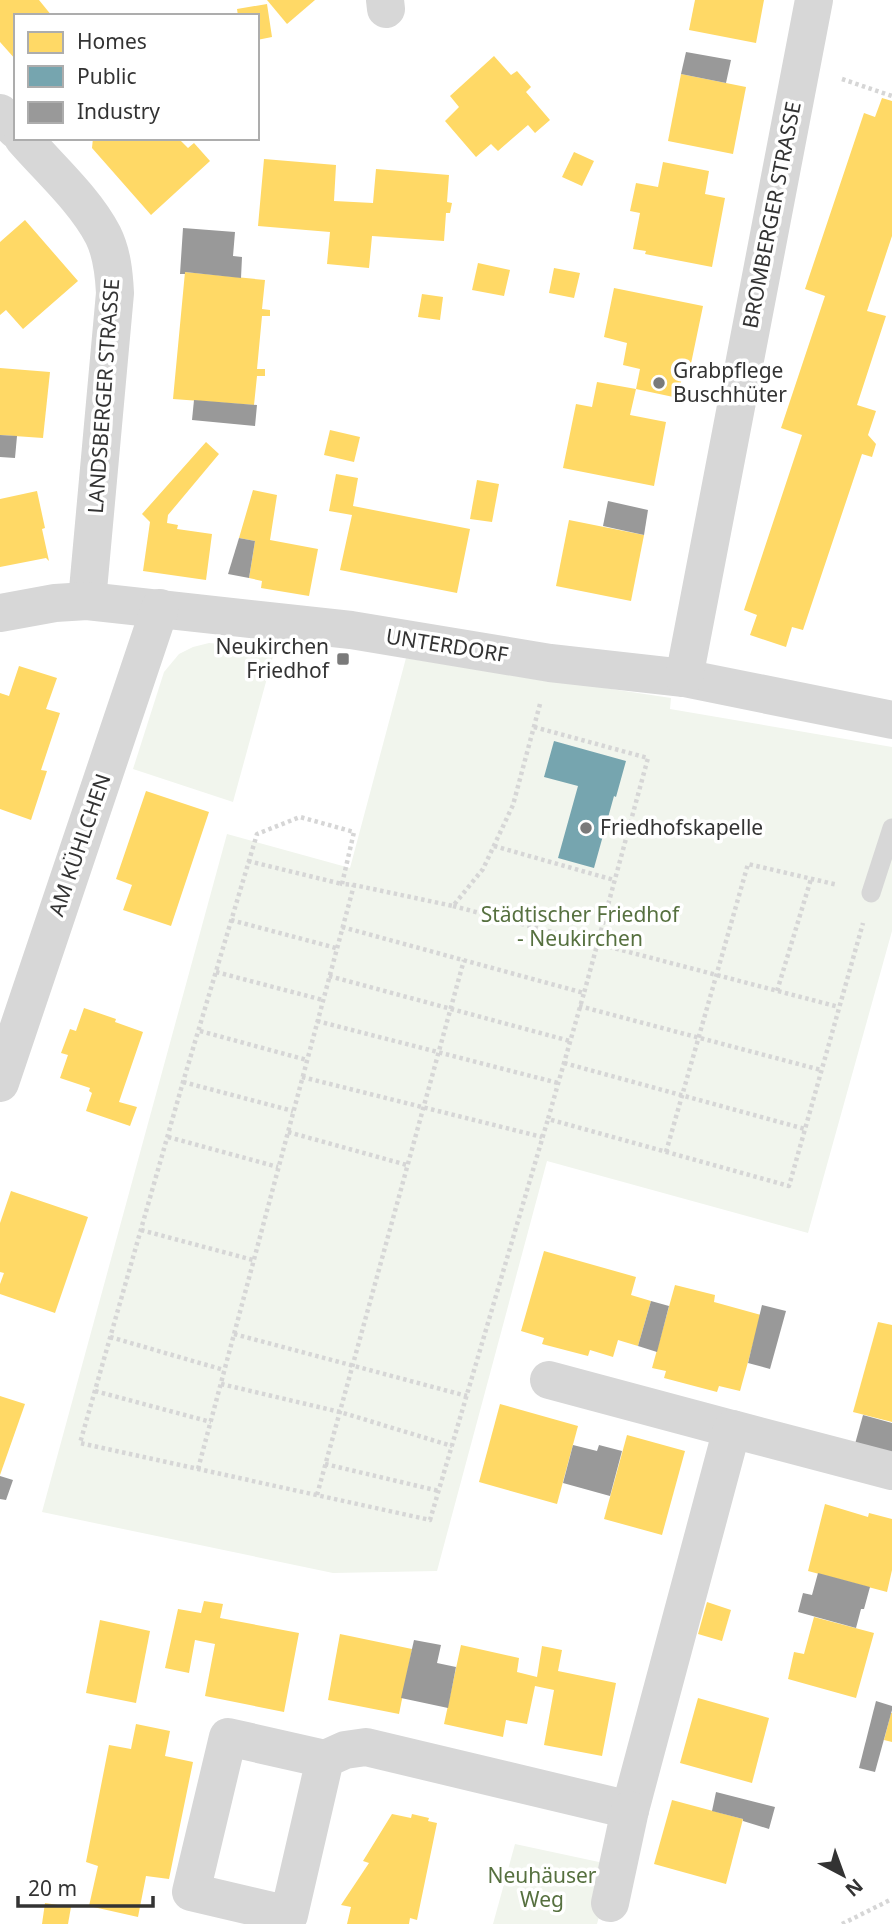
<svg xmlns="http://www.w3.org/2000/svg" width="892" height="1924" viewBox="0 0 892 1924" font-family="'Noto Sans',sans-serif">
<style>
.green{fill:#f1f5ed}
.homes{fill:#ffd966}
.public{fill:#76a5af}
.industry{fill:#999}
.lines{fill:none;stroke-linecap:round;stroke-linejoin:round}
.path{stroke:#d6d6d6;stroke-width:4.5;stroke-dasharray:3.5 3.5;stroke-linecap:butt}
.service{stroke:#d7d7d7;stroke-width:19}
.minor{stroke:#d7d7d7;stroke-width:38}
.poi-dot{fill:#7a7a7a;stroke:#fff;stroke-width:2.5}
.labels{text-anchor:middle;stroke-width:7;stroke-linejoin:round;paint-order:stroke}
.street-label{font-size:21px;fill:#333;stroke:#fff}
.poi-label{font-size:21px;fill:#333;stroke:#fff;text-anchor:start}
.park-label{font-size:21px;fill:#56703f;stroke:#fff}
</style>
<rect width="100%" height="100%" fill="#fff"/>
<g class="green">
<polygon points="209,643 275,649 233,802 133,769 164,672 179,654 193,647"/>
<polygon points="406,658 671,698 670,709 892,747 892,931 808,1233 547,1161 437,1571 333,1573 42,1512 227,834 350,868"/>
<polygon points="515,1844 613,1865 597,1924 493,1924"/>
</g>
<g class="homes">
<polygon points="0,0 39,0 52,16 16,16 16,60 0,42"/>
<polygon points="267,0 315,0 287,24"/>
<polygon points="695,0 764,0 756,43 689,30"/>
<polygon points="267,4 272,37 257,40 257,16 238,16 237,9"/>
<polygon points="494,56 511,75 517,71 531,87 526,92 550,120 535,133 528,125 498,151 491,144 476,157 445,121 459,107 450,96"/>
<polygon points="681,74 746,87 733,154 668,141"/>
<polygon points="882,98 892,101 892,236 867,311 886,316 857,405 876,411 868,435 876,444 872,457 862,454 803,630 792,627 786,647 750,635 757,615 744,610 802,435 781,428 825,296 805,289 864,113 875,117"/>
<polygon points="93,138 178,138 188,148 194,143 210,161 151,215 92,148"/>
<polygon points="574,152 594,161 582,186 562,177"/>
<polygon points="264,159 336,165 334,201 373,203 376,169 449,175 447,202 452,203 450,213 446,213 444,241 372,236 369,268 327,264 330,232 258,226"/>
<polygon points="663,162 709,171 705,194 725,198 712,267 645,254 646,251 633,249 640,213 630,211 636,183 658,187"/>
<polygon points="25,220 78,281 23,329 6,310 0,315 0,242"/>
<polygon points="478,263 510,270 504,296 472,290"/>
<polygon points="554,268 580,273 574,298 549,293"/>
<polygon points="185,272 265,280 262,309 270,310 270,316 262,316 257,369 265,369 265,376 257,376 254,405 173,399"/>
<polygon points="614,288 703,306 688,378 682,377 678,398 636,389 640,369 623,365 627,343 604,337"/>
<polygon points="422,294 443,297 440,320 418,317"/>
<polygon points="0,368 50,372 43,438 0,435"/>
<polygon points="597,382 636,389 630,415 666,422 654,486 563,468 576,404 592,407"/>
<polygon points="330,430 360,437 354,462 324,455"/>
<polygon points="206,442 219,454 168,515 167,523 178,525 177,529 212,534 206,580 143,571 150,522 142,514"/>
<polygon points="336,474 358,478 353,506 470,529 457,593 340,570 352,515 329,511"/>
<polygon points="477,480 499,484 492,522 470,519"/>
<polygon points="253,490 277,495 270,540 318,549 309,596 261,588 262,581 249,578 255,541 239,538"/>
<polygon points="37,491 45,528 42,529 49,561 46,558 0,567 0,499"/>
<polygon points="569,520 644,535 631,601 556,586"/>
<polygon points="19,666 57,678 46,709 60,713 41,770 47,771 31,820 0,809 0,693 9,696"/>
<polygon points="146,791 209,812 171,926 123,910 132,885 116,879"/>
<polygon points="84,1008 116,1019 115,1022 143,1032 119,1102 137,1107 130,1126 86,1111 92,1093 89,1091 90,1088 60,1078 68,1055 61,1053 70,1029 76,1031"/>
<polygon points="11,1191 88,1217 55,1313 0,1294 0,1284 4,1273 0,1272 0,1223"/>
<polygon points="544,1251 636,1277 631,1295 651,1301 638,1346 618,1340 613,1357 590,1350 588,1356 542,1344 544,1338 521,1331"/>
<polygon points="675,1285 715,1295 714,1302 761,1315 740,1391 719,1386 717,1392 664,1378 666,1371 652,1368"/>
<polygon points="878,1322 892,1325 892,1422 853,1412"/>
<polygon points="0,1396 25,1404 0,1475"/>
<polygon points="500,1404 578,1426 557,1504 479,1482"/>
<polygon points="627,1435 685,1451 662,1535 604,1519"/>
<polygon points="825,1504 868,1517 869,1513 892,1519 892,1570 887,1592 808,1571"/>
<polygon points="204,1601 223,1604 220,1618 299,1633 284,1712 205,1696 215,1644 195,1640 189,1673 165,1668 178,1609 201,1613"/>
<polygon points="707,1602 731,1610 722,1641 698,1634"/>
<polygon points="814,1617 874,1633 856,1698 788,1679 794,1652 804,1654"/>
<polygon points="100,1620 150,1631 136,1703 86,1693"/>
<polygon points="340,1634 412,1649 399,1714 328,1700"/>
<polygon points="461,1645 519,1658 517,1672 537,1677 542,1646 562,1650 558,1671 616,1683 602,1756 544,1745 554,1690 535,1686 527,1724 506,1720 503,1737 444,1724"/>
<polygon points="698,1698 769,1718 752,1783 680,1763"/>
<polygon points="891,1713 892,1713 892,1742 884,1740"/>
<polygon points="136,1724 170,1731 165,1756 193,1762 169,1879 146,1876 138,1917 89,1906 98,1866 86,1862 109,1745 131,1749"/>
<polygon points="672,1800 743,1819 726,1884 654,1864"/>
<polygon points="392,1814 411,1818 412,1814 429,1818 428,1821 437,1823 417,1920 410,1918 409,1924 347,1924 351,1907 341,1905 369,1863 363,1861"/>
<polygon points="45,1903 71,1907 68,1924 42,1924"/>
</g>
<polygon class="public" points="554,741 626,761 616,797 614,796 594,868 558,858 578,786 544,777"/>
<g class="industry">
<polygon points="686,52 731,60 726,83 681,74"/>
<polygon points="183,228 235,232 233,256 242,257 241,278 185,272 185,274 180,274"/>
<polygon points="194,400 257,405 255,426 192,420"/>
<polygon points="0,435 17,436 15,458 0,457"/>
<polygon points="608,501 648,510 644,535 603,526"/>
<polygon points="239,538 255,541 249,578 228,574"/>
<polygon points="651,1301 669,1306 657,1352 638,1346"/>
<polygon points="762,1305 786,1311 770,1369 748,1363"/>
<polygon points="863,1415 892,1423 892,1454 855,1444"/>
<polygon points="573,1445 597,1451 599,1445 622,1451 610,1496 563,1483"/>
<polygon points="0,1476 13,1480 6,1500 0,1499"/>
<polygon points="818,1573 870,1587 864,1609 861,1609 856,1628 798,1612 803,1593 812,1595"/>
<polygon points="414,1640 441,1645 437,1663 456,1667 448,1708 401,1698"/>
<polygon points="876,1701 892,1706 892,1710 875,1772 859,1768"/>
<polygon points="716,1792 775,1807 769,1829 743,1821 743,1819 712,1811"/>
</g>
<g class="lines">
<g class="path">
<polyline points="842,79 892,96"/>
<polyline points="540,704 513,805 483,869 453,906 354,885 342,884 354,832 300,817 257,834 183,1082 80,1443 430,1520 548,1119"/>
<polyline points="534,727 648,758 584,993"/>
<polyline points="494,846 614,880"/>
<polyline points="248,861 342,884"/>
<polyline points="453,906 839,1007"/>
<polyline points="231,920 336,948"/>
<polyline points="342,927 584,993 548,1119 789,1186 863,923"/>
<polyline points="216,972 323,1000"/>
<polyline points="329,976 570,1041"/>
<polyline points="777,991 811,879"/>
<polyline points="579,1006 821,1070"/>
<polyline points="317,1021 558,1083"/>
<polyline points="200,1031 307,1060"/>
<polyline points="564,1063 805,1129"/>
<polyline points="302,1077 542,1137"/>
<polyline points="183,1082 293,1111"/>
<polyline points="288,1132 407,1165"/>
<polyline points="168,1137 278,1167"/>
<polyline points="666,1152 748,864 838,885"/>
<polyline points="141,1230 253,1260"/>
<polyline points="234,1334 467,1396"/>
<polyline points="110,1337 224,1370"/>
<polyline points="221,1384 340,1412 452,1446"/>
<polyline points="95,1391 211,1422"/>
<polyline points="325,1464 439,1491"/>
<polyline points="198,1469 354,885"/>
<polyline points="317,1495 464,960"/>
<polyline points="842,1924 892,1899"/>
</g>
<polyline class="service" points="871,893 892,828"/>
<g class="minor">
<polyline points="385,0 386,9"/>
<polyline points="0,113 16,130"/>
<path d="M23,138C49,168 85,200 103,235C112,253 114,273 115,293L87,601"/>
<polyline points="0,613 55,603 87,601 351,630 550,663 684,678 892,720"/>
<polyline points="684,678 814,0"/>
<polyline points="0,1083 160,608"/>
<polyline points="549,1380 732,1429"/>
<polyline points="325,1759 289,1915 191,1892 228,1737 325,1759 345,1750 366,1747 630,1810 732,1429 892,1471"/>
<polyline points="610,1903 630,1810"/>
</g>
</g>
<g class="poi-dot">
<circle cx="659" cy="383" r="7"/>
<rect x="336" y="652" width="14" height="14" rx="3.5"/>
<circle cx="586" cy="828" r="7"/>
</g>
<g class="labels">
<g class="street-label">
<text transform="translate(772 215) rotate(-79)" y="7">BROMBERGER STRASSE</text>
<text transform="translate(104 396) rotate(-86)" y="7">LANDSBERGER STRASSE</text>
<text transform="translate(447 646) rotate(9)" y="7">UNTERDORF</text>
<text transform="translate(80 845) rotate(-71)" y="7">AM KÜHLCHEN</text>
</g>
<g class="poi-label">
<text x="673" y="378">Grabpflege<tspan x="673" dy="24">Buschhüter</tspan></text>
<text x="329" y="654" text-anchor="end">Neukirchen<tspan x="329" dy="24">Friedhof</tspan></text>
<text x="600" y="835">Friedhofskapelle</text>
</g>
<g class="park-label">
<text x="580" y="922">Städtischer Friedhof<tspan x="580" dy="24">- Neukirchen</tspan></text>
<text x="542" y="1883">Neuhäuser<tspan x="542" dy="24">Weg</tspan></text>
</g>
</g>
<rect x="14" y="14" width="245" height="126" fill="#ffffff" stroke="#adadad" stroke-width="2"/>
<rect x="28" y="32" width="35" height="21" fill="#ffd966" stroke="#adadad" stroke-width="2"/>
<text x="77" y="49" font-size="21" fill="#333333">Homes</text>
<rect x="28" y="66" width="35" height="21" fill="#76a5af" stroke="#adadad" stroke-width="2"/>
<text x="77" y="84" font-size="21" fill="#333333">Public</text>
<rect x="28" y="102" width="35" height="21" fill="#999999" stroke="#adadad" stroke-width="2"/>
<text x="77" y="119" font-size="21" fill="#333333">Industry</text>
<g transform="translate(843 1875) rotate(139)" stroke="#ffffff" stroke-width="5" paint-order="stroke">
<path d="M0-5L12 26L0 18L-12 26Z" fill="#333333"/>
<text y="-10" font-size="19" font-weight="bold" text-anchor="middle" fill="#333333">N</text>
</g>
<path d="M18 1896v10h135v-10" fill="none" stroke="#333333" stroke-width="3.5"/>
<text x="28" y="1896" font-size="21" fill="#333333" stroke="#ffffff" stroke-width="5" paint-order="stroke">20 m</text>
</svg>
